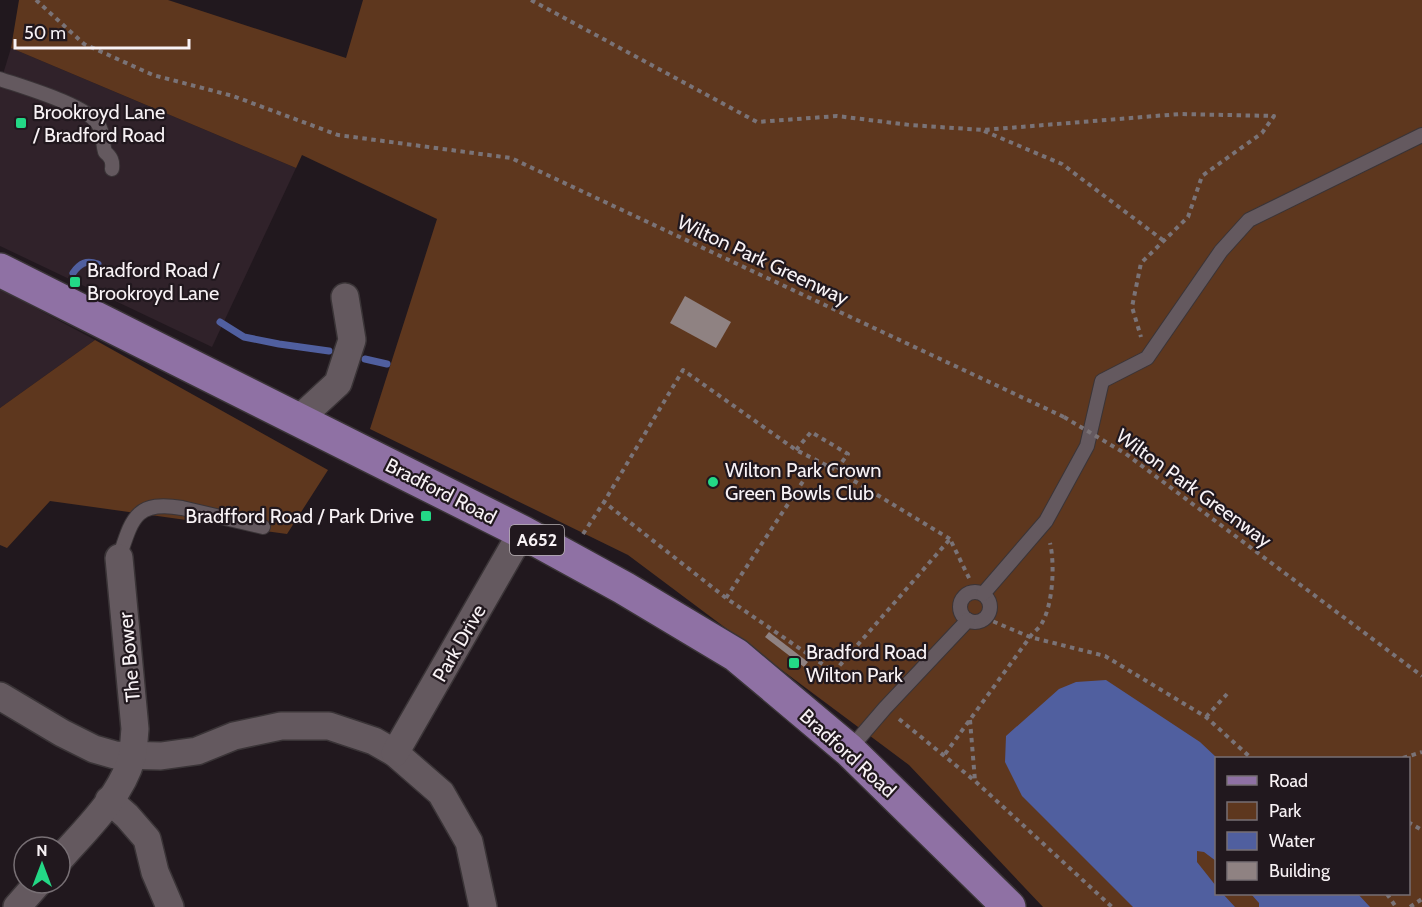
<svg xmlns="http://www.w3.org/2000/svg" width="1422" height="907" viewBox="0 0 1422 907" font-family="Cabin,sans-serif">
<style>
.built{fill:#30222a}
.green{fill:#5e371e;fill-rule:evenodd}
.water{fill:#505f9f}
.lines{fill:none;stroke-linecap:round;stroke-linejoin:round}
.stream{stroke:#505f9f;stroke-width:7}
.building{fill:#8f8282}
.lane-casing{stroke:#3a3437;stroke-width:16}
.street-casing{stroke:#3a3437;stroke-width:30}
.primary-casing{stroke:#3a3437;stroke-width:36}
.path{stroke:#7a7377;stroke-width:4;stroke-dasharray:4.5 4.5;stroke-linecap:butt}
.lane{stroke:#64595f;stroke-width:14}
.street{stroke:#64595f;stroke-width:27}
.primary{stroke:#8f71a4;stroke-width:33}
.path-bridge{stroke:#7a7377;stroke-width:4;stroke-dasharray:4.5 4.5;stroke-linecap:butt}
.poi-dot{fill:#23d886;stroke:#21181e;stroke-width:2}
.labels{text-anchor:middle;stroke-width:4.5;stroke-linejoin:round;paint-order:stroke}
.shield{fill:#21181e;stroke:#b8b1b4;stroke-width:1.5}
.shield-label{font-size:18px;font-weight:bold;fill:#f8f2f5}
.poi-label{font-size:20px;fill:#f8f2f5;stroke:#21181e;text-anchor:start}
.street-label{font-size:20px;fill:#f8f2f5;stroke:#21181e}
</style>
<rect width="100%" height="100%" fill="#21181e"/>
<g class="built">
<polygon points="11,48 296,168 212,347 0,246 0,84"/>
<polygon points="0,289 95,340 0,408"/>
</g>
<g class="green">
<path d="M19,0H168L346,58L363,0H1422V907H1043L909,765L628,555L370,429L437,219L302,155L296,168L11,48ZM1216,758H1408V894H1216Z"/>
<polygon points="95,340 328,470 287,534 50,501 7,548 0,545 0,408"/>
</g>
<g class="water">
<polygon points="1106,680 1200,742 1217,758 1216,861 1204,852 1197,851 1197,862 1216,886 1216,894 1223,894 1235,907 1133,907 1022,796 1005,762 1006,736 1059,689 1076,682"/>
<polygon points="1251,894 1358,894 1370,907 1259,907 1259,903"/>
</g>
<g class="lines">
<g class="stream">
<path d="M73,273C80,263 86,260 98,264"/>
<polyline points="220,322 244,337 279,344 329,351"/>
<polyline points="365,359 387,364"/>
</g>
</g>
<g class="building">
<polygon points="685,296 731,322 716,348 670,323"/>
<polygon points="769,632 808,662 804,667 765,637"/>
</g>
<g class="lines">
<g class="lane-casing">
<g id="lane">
<path d="M0,79C23,87 86,105 98,124C104,133 102,142 105,152C111,157 113,161 112,169"/>
<path d="M119,558C132,519 135,500 182,508L263,527"/>
<circle cx="975" cy="607" r="15"/>
<polyline points="983,594 1046,521 1087,446 1102,381 1147,358 1221,251 1249,220 1422,135"/>
<polyline points="849,750 885,708 968,620"/>
</g>
</g>
<g class="street-casing">
<g id="street">
<polyline points="299,419 338,383 352,340 345,297"/>
<polyline points="0,696 62,733 94,749 115,755 161,756 197,751 234,736 281,726 329,726 374,741 395,753 441,793 469,842 483,907"/>
<polyline points="395,753 522,532"/>
<polyline points="109,800 127,816 147,839 155,872 170,907"/>
<path d="M60,859C86,829 121,797 132,757C134,748 134,738 135,729L119,558"/>
<polyline points="17,907 38,883"/>
</g>
</g>
<g class="primary-casing">
<polyline id="primary" points="0,270 522,532 624,588 736,655 849,750 1009,907"/>
</g>
<g class="path">
<polyline points="36,0 84,44 153,75 233,96 338,135 511,158 1064,417"/>
<polyline points="531,0 757,122 837,116 910,125 983,130 1180,114 1274,116 1262,133 1202,176 1188,217 1141,263 1132,307 1141,337"/>
<polyline points="984,131 1062,164 1164,241"/>
<polyline points="796,450 811,432 848,454 836,470"/>
<polyline points="1126,454 1422,676"/>
<polyline points="583,534 604,502"/>
<polyline points="950,539 836,470 796,450 683,370 604,502 726,598 834,672 950,539 970,580"/>
<polyline points="726,598 817,460"/>
<polyline points="985,618 1030,637 1105,656 1206,717 1251,758"/>
<polyline points="1206,717 1227,694"/>
<polyline points="899,719 975,781 1112,907"/>
<polyline points="970,720 975,781"/>
<path d="M945,754L1030,637C1033,632 1040,628 1042,623C1053,604 1055,564 1050,543"/>
<polyline points="1403,758 1422,752"/>
<polyline points="1408,822 1422,830"/>
<polyline points="1387,894 1396,907"/>
<polyline points="1410,907 1422,899"/>
</g>
<use href="#lane" class="lane"/>
<use href="#street" class="street"/>
<use href="#primary" class="primary"/>
<polyline class="path-bridge" points="1064,417 1126,454"/>
</g>
<g class="poi-dot">
<rect x="15" y="117" width="12" height="12" rx="3"/>
<rect x="69" y="276" width="12" height="12" rx="3"/>
<circle cx="713" cy="482" r="6"/>
<rect x="420" y="510" width="12" height="12" rx="3"/>
<rect x="788" y="657" width="12" height="12" rx="3"/>
</g>
<g class="labels">
<rect class="shield" x="510" y="525" width="54" height="30" rx="4.5"/>
<g class="shield-label">
<text x="537" y="546">A652</text>
</g>
<g class="poi-label">
<text x="33" y="119">Brookroyd Lane<tspan x="33" dy="23">/ Bradford Road</tspan></text>
<text x="87" y="277">Bradford Road /<tspan x="87" dy="23">Brookroyd Lane</tspan></text>
<text x="725" y="477">Wilton Park Crown<tspan x="725" dy="23">Green Bowls Club</tspan></text>
<text x="414" y="523" text-anchor="end">Bradfford Road / Park Drive</text>
<text x="806" y="659">Bradford Road<tspan x="806" dy="23">Wilton Park</tspan></text>
</g>
<g class="street-label">
<text transform="translate(763 260) rotate(25)" y="7">Wilton Park Greenway</text>
<text transform="translate(1194 488) rotate(36)" y="7">Wilton Park Greenway</text>
<text transform="translate(441 491) rotate(27)" y="7">Bradford Road</text>
<text transform="translate(459 643) rotate(-60)" y="7">Park Drive</text>
<text transform="translate(129 657) rotate(-95)" y="7">The Bower</text>
<text transform="translate(848 753) rotate(42)" y="7">Bradford Road</text>
</g>
</g>
<rect x="1215" y="757" width="195" height="138" fill="#21181e" stroke="#776f74" stroke-width="1.5"/>
<rect x="1227" y="776" width="30" height="9" fill="#8f71a4" stroke="#776f74" stroke-width="1.5"/>
<text x="1269" y="787" font-size="18" fill="#f8f2f5">Road</text>
<rect x="1227" y="802" width="30" height="18" fill="#5e371e" stroke="#776f74" stroke-width="1.5"/>
<text x="1269" y="817" font-size="18" fill="#f8f2f5">Park</text>
<rect x="1227" y="832" width="30" height="18" fill="#505f9f" stroke="#776f74" stroke-width="1.5"/>
<text x="1269" y="847" font-size="18" fill="#f8f2f5">Water</text>
<rect x="1227" y="862" width="30" height="18" fill="#8f8282" stroke="#776f74" stroke-width="1.5"/>
<text x="1269" y="877" font-size="18" fill="#f8f2f5">Building</text>
<g transform="translate(42 865)"><circle r="28" fill="#21181e" stroke="#776f74" stroke-width="1.5"/>
<path d="M0-4.5L10 22L0 15L-10 22Z" fill="#23d886"/>
<text y="-9" font-size="16" font-weight="bold" text-anchor="middle" fill="#f8f2f5">N</text>
</g>
<path d="M15 39v9h174v-9" fill="none" stroke="#f8f2f5" stroke-width="3"/>
<text x="24" y="39" font-size="18" fill="#f8f2f5" stroke="#21181e" stroke-width="4.5" paint-order="stroke">50 m</text>
</svg>
